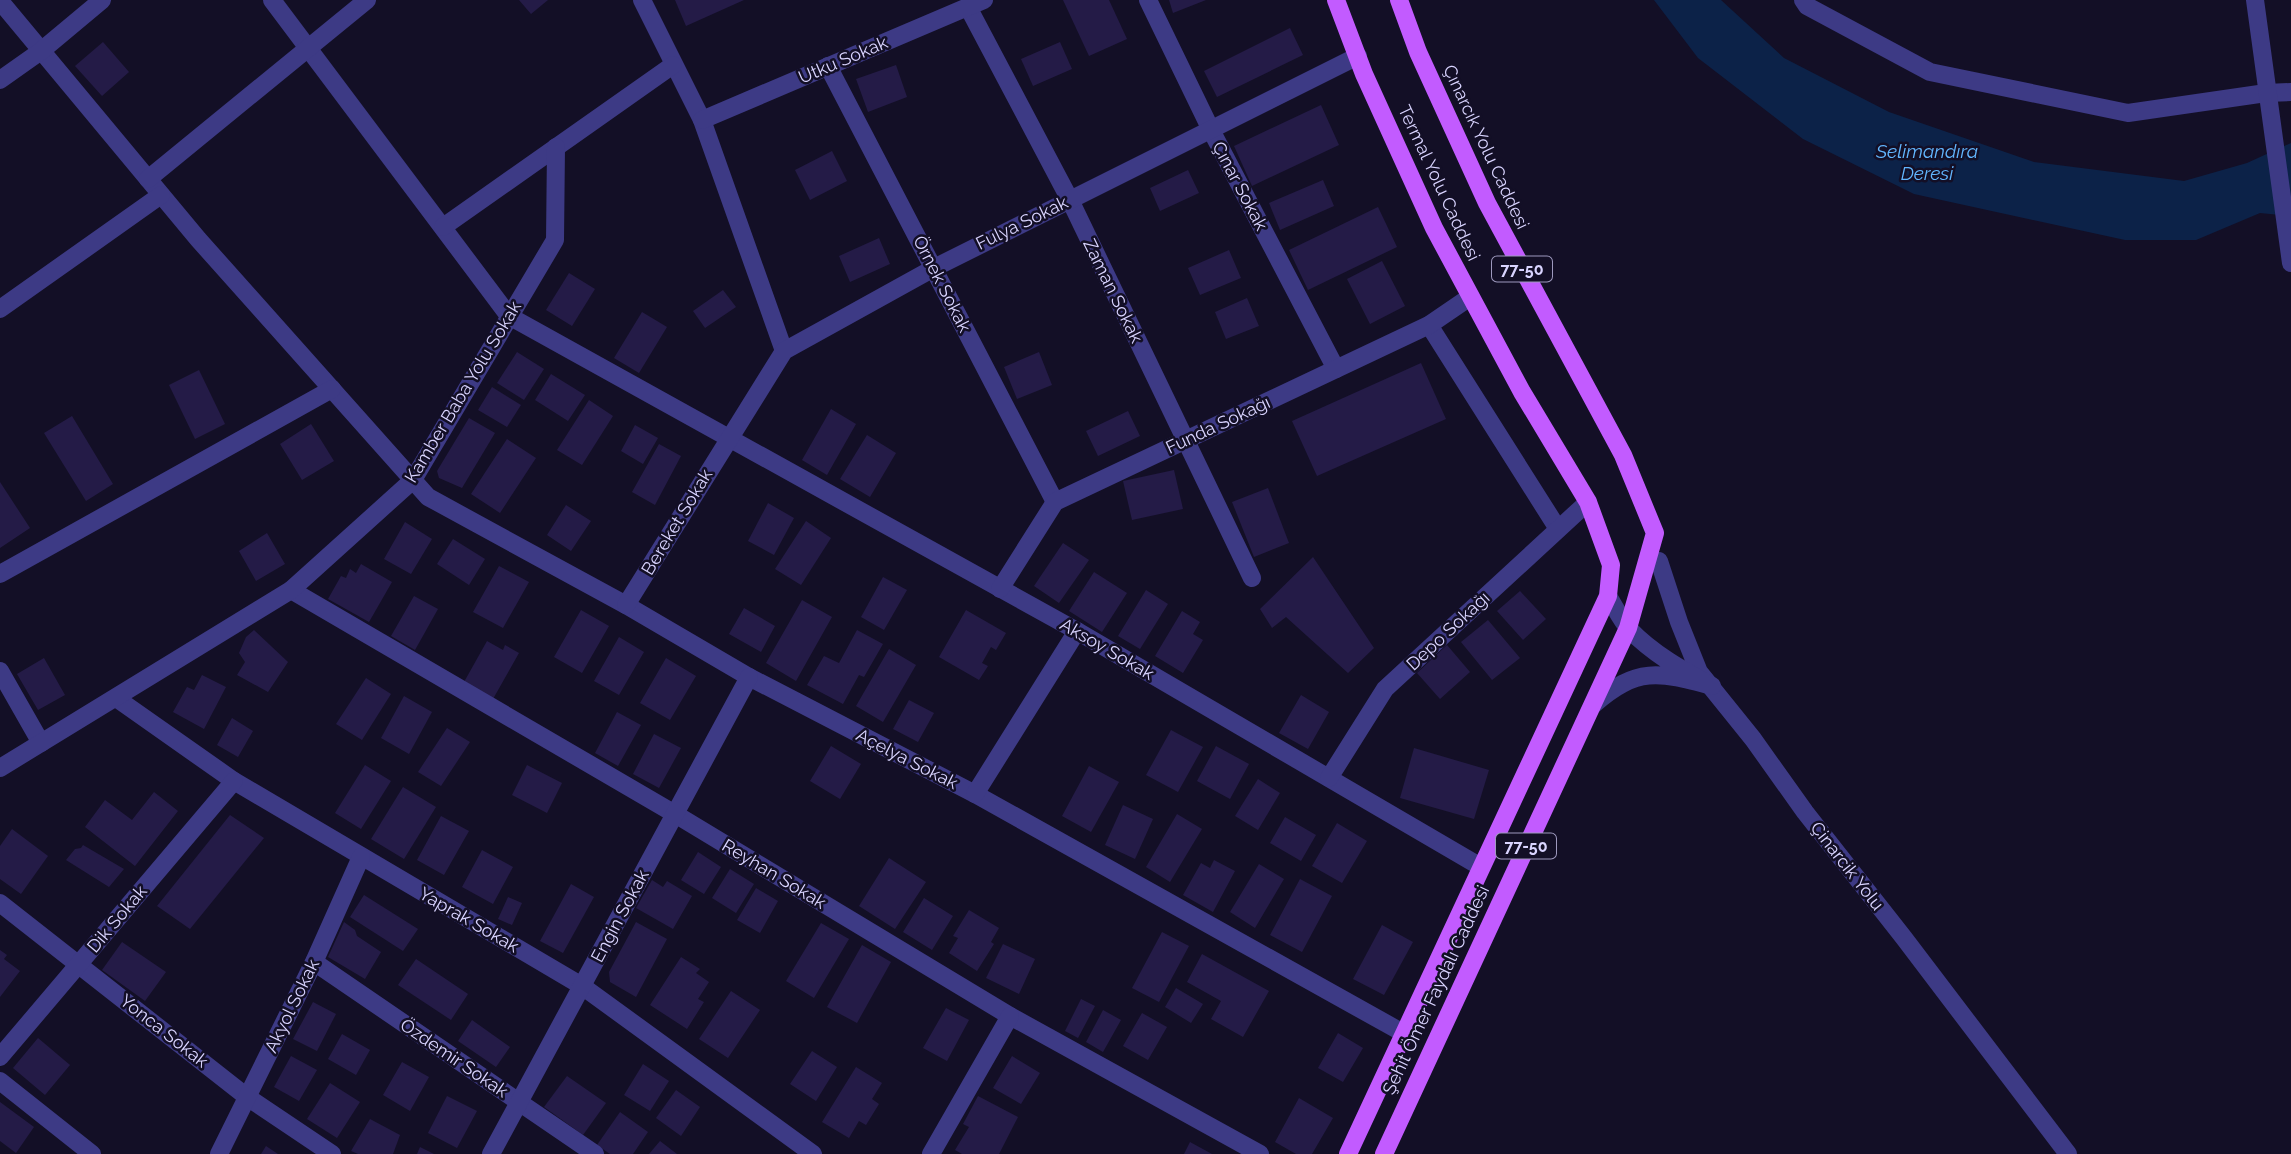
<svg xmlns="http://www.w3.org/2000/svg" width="2291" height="1154" viewBox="0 0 2291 1154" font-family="Raleway,sans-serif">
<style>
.water{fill:#0c2248}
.building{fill:#241b47}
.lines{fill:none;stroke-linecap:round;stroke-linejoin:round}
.minor{stroke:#3d3a85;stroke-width:18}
.primary{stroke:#c25bff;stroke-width:18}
.labels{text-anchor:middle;stroke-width:5;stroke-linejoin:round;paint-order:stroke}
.shield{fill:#130f26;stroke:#9e99be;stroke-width:2}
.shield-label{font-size:16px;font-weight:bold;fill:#d9d4ff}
.street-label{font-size:18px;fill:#d9d4ff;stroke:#130f26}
.water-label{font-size:19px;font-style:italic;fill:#62b6ff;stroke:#130f26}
</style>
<rect width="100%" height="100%" fill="#130f26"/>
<polygon class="water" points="1654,0 1721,0 1784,58 1889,112 2034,162 2184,181 2247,163 2291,143 2291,216 2260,213 2196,240 2125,240 1914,194 1803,139 1698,58"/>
<g class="building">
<polygon points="519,0 548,0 531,14"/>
<polygon points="675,0 744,0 686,26"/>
<polygon points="1063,0 1109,0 1127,39 1089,56"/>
<polygon points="1169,0 1206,0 1173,13"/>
<polygon points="1290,28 1303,55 1217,97 1204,71"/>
<polygon points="103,42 129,72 102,96 75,66"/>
<polygon points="1060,42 1072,69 1033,86 1021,59"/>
<polygon points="896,65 907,97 868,112 856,79"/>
<polygon points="1321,105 1339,145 1252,186 1234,146"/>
<polygon points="832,151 847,181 810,200 795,170"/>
<polygon points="1188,170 1199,193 1160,211 1150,188"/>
<polygon points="1323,180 1334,206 1280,230 1269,203"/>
<polygon points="1378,207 1397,247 1308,290 1289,250"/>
<polygon points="879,238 890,264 850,282 839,256"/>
<polygon points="1229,250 1241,278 1200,295 1188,268"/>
<polygon points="1382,261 1405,306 1370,324 1347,279"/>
<polygon points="569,273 595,289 572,326 546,310"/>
<polygon points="723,290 736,307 705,328 693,311"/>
<polygon points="1247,298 1259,326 1226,339 1215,312"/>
<polygon points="642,312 667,327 639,373 614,358"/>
<polygon points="517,352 544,369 524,400 497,383"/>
<polygon points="1039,352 1052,385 1017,399 1004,367"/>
<polygon points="1421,363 1446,419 1317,476 1292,421"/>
<polygon points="199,370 225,424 195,439 169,385"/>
<polygon points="551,374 585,395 568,421 535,400"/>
<polygon points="492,387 521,405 507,427 478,410"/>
<polygon points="589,400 613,416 582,465 557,450"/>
<polygon points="831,409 856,424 827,475 802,460"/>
<polygon points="1128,411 1140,436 1098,456 1086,431"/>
<polygon points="72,416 113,484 86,501 44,433"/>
<polygon points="469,418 495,433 462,488 439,478 437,471"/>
<polygon points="311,424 334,461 302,480 280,444"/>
<polygon points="635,425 658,438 643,464 621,451"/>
<polygon points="867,435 896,453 870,497 840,479"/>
<polygon points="507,439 536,458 500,513 471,494"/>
<polygon points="659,444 681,456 655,505 632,492"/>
<polygon points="1174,470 1183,509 1132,520 1123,481"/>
<polygon points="0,482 30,528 0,548"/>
<polygon points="1268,488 1289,543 1254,557 1232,502"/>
<polygon points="768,503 794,518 774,555 748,541"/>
<polygon points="566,505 591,521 571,551 547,535"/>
<polygon points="806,521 831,538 801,585 775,569"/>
<polygon points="405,522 432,539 411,574 384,559"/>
<polygon points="267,533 285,564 256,581 239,551"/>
<polygon points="453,539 485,559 469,585 437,564"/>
<polygon points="1063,543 1089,560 1059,603 1034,586"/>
<polygon points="1313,557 1374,648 1348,673 1286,617 1272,628 1260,609"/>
<polygon points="361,564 392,582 369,622 328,599 341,576 346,578 350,569 356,573"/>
<polygon points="499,566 529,582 503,628 473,612"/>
<polygon points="1094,572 1127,593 1102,632 1069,611"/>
<polygon points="883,577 907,590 884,630 861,617"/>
<polygon points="1146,590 1168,604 1140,649 1118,636"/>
<polygon points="1520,591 1546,619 1523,640 1497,611"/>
<polygon points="414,596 438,609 415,650 391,636"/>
<polygon points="802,600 832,617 796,681 766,663"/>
<polygon points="744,608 775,626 761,652 729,634"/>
<polygon points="581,610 609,626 582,673 554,657"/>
<polygon points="966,610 1006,633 996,650 991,647 982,663 988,666 979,680 939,657"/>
<polygon points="1182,611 1200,622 1193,634 1203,640 1183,673 1155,656"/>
<polygon points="1488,620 1520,658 1492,680 1461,642"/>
<polygon points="254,630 288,662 268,692 237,675 245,662 239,653 246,637"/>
<polygon points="857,630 883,644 864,677 859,675 843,704 807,685 824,656 839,663"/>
<polygon points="619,637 644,652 619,695 594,681"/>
<polygon points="487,641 503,650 505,645 519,653 493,699 464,682"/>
<polygon points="1447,645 1470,672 1440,699 1417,673"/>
<polygon points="889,649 916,665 883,722 856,706"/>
<polygon points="44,658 65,695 38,710 17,674"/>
<polygon points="666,658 696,676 670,720 640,703"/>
<polygon points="202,675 226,687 204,729 173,712 187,687 194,690"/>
<polygon points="366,678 391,694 362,740 336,724"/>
<polygon points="1301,695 1329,712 1308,749 1279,733"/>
<polygon points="404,696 432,712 409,754 381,738"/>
<polygon points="909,700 934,713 918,742 893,729"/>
<polygon points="617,712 641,725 618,766 595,753"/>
<polygon points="232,718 253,731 238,757 217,745"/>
<polygon points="447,728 470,742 441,786 418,772"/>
<polygon points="1171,730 1203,747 1178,792 1146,775"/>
<polygon points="654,734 681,748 659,788 633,774"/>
<polygon points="831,746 861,764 840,799 810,781"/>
<polygon points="1216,746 1249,764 1230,799 1197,781"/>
<polygon points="1414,748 1489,770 1474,819 1400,798"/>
<polygon points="365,765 391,781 361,829 335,813"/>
<polygon points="527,765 562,783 547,813 512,795"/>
<polygon points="1089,766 1119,782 1091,832 1062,816"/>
<polygon points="1258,779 1280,793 1258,830 1235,816"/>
<polygon points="403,787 436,807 404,859 371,839"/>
<polygon points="154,792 178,811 135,866 85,827 105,800 132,820"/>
<polygon points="1123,805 1153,819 1135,859 1105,845"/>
<polygon points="1177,814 1202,829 1170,882 1146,867"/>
<polygon points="230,815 264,838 190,929 157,906"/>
<polygon points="441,816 469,831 444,875 417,860"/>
<polygon points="1285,817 1316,835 1301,861 1270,843"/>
<polygon points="1337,823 1367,841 1342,883 1312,866"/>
<polygon points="12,829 48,856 21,894 0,879 0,846"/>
<polygon points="83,845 124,869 109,887 66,860 75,849 81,848"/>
<polygon points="482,850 513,867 493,904 462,887"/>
<polygon points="698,852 721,867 704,894 681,880"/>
<polygon points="889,858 926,882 895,929 859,906"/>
<polygon points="1214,860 1235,871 1213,912 1183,895 1201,863 1210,868"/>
<polygon points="1259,864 1284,879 1255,928 1230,912"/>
<polygon points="730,869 754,884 736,913 712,898"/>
<polygon points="1300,879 1332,896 1302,952 1270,935"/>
<polygon points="652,880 663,887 667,881 692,896 673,929 636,908"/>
<polygon points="571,884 594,897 563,953 540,941"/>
<polygon points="756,888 778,901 760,933 737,920"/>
<polygon points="364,895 418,929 403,951 350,917"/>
<polygon points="508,897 522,903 512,925 498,919"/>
<polygon points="924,898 953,916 932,950 903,932"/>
<polygon points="969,910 999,928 991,942 994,944 977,971 949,953 958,938 953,936"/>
<polygon points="344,922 355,930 357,936 381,952 365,979 328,957"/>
<polygon points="636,922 667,939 636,997 610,982 609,972"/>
<polygon points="821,923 849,939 814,998 786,981"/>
<polygon points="1382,925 1413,942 1384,995 1353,979"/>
<polygon points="1162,932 1189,946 1159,1002 1132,988"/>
<polygon points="122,942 166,972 145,1001 102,970"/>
<polygon points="1003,944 1035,959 1019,994 986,978"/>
<polygon points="862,945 891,962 857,1023 827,1007"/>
<polygon points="0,950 7,955 4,959 20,971 0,997"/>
<polygon points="1202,954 1269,991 1243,1037 1211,1019 1221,1001 1187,982"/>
<polygon points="681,957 700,969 696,973 709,982 698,999 704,1002 687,1029 650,1005"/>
<polygon points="416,959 468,994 451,1020 398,985"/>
<polygon points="1176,988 1203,1004 1191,1023 1165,1007"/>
<polygon points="731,991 760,1010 728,1058 699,1039"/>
<polygon points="1081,999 1095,1006 1078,1038 1065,1031"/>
<polygon points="313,1002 336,1014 317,1051 293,1039"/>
<polygon points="946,1008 969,1020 947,1061 923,1048"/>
<polygon points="1103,1010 1121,1020 1103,1052 1086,1042"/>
<polygon points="1142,1013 1167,1027 1148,1060 1123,1046"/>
<polygon points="472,1020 510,1047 496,1067 458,1041"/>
<polygon points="1338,1033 1363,1048 1343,1082 1318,1068"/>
<polygon points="342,1034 370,1050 356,1075 328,1059"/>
<polygon points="38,1038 70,1065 45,1095 13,1068"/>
<polygon points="812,1051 837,1067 816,1101 790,1084"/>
<polygon points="291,1056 317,1070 299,1101 274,1087"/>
<polygon points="1012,1056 1040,1073 1021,1104 993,1088"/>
<polygon points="402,1062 429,1077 410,1111 383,1095"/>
<polygon points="643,1064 669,1081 650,1111 624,1095"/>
<polygon points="856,1067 882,1083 872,1099 879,1104 866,1125 859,1121 849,1138 822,1122"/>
<polygon points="567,1076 606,1103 583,1135 544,1107"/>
<polygon points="330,1083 360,1102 337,1138 307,1119"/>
<polygon points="676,1090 700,1107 681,1136 656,1118"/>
<polygon points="447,1096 477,1111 457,1148 428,1133"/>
<polygon points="978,1096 1018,1117 999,1154 962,1154 955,1150 969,1127 963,1124"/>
<polygon points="1299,1098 1333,1118 1312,1154 1296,1154 1275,1142"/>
<polygon points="0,1102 34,1127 16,1153 0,1141"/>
<polygon points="620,1112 648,1132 633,1154 610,1154 597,1145"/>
<polygon points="370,1119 400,1135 393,1154 358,1154 351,1151"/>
<polygon points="660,1141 677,1154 649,1154"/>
<polygon points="1190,1142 1212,1154 1184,1154"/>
<polygon points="266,1146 278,1154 261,1154"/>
<polygon points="420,1147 434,1154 417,1154"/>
</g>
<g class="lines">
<g class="minor">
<polyline points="272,0 509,316 1077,631 1481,867"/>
<polyline points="642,0 702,120 784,351"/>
<polyline points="1148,0 1211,130 1336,369"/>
<polyline points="1803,0 1807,6 1930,72 2128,113 2266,93 2291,92"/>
<polyline points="2255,0 2291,263"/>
<polyline points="0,1 198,239 428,497 626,605 749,677 975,794 1405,1034"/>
<polyline points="968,7 1070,200 1252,578"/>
<polyline points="828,66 1055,502"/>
<polyline points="0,80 41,51 102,0"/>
<polyline points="702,120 984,0"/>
<polyline points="148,179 367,0"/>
<polyline points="443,227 673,65"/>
<polyline points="0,309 161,195"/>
<polyline points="1429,325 1558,529"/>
<polyline points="1659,561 1679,622 1699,672 1753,739 1805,812 1904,938 2068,1154"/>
<polyline points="0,574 332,389"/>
<polyline points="1000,589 1055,502 1429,325 1470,297"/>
<polyline points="291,590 675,814 1010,1016 1260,1154"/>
<polyline points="626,605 784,351 934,268 1358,56"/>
<polyline points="0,671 41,743"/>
<polyline points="116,698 234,781 582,986 813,1154"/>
<path d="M1593,705C1637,666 1659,672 1712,686C1682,670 1653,654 1629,629C1621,620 1615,607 1608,596"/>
<polyline points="0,768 291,590 413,480 555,240 556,147"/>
<polyline points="1329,778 1385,689 1588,502"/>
<polyline points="975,794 1077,631"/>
<polyline points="0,903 247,1097 332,1154"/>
<polyline points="314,962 595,1154"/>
<polyline points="0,1057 234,781"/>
<polyline points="0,1081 92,1154"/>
<polyline points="219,1154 314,962 361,857"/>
<polyline points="491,1154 749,677"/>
<polyline points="931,1154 1010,1016"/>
</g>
<g class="primary">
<polyline points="1336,0 1364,74 1434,228 1522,392 1588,502 1611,565 1608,596 1348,1154"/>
<polyline points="1384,1154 1628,628 1655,533 1623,455 1487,203 1418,52 1399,0"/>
</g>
</g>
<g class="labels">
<g class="shield">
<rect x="1492" y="256.5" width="60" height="25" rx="5"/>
<rect x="1496" y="833.5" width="60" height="25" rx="5"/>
</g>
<g class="shield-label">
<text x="1522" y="275">77-50</text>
<text x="1526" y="852">77-50</text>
</g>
<g class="street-label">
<text transform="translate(843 60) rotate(-23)" y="6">Utku Sokak</text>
<text transform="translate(1486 147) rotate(65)" y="6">Çınarcık Yolu Caddesi</text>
<text transform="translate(1439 183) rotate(65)" y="6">Termal Yolu Caddesi</text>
<text transform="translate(1240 186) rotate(62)" y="6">Çınar Sokak</text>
<text transform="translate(1022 223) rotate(-26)" y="6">Fulya Sokak</text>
<text transform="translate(942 284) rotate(63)" y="6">Örnek Sokak</text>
<text transform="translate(1113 291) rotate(64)" y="6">Zaman Sokak</text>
<text transform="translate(463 392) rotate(-59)" y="6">Kamber Baba Yolu Sokak</text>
<text transform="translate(1218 425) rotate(-25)" y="6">Funda Sokağı</text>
<text transform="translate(677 522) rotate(-59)" y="6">Bereket Sokak</text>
<text transform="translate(1448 631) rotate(-43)" y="6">Depo Sokağı</text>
<text transform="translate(1107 649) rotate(30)" y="6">Aksoy Sokak</text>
<text transform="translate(907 759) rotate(27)" y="6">Açelya Sokak</text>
<text transform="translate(1847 866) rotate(52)" y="6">Çinarcik Yolu</text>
<text transform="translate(774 874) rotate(31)" y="6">Reyhan Sokak</text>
<text transform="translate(620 916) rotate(-62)" y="6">Engin Sokak</text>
<text transform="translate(117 919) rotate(-50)" y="6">Dik Sokak</text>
<text transform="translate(469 920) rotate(30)" y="6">Yaprak Sokak</text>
<text transform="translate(1436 990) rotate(-65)" y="6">Şehit Ömer Faydalı Caddesi</text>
<text transform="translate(292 1006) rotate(-64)" y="6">Akyol Sokak</text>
<text transform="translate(164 1031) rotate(38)" y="6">Yonca Sokak</text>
<text transform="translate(454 1058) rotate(34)" y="6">Özdemir Sokak</text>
</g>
<g class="water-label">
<text x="1927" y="158">Selimandıra<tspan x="1927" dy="22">Deresi</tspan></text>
</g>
</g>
</svg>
